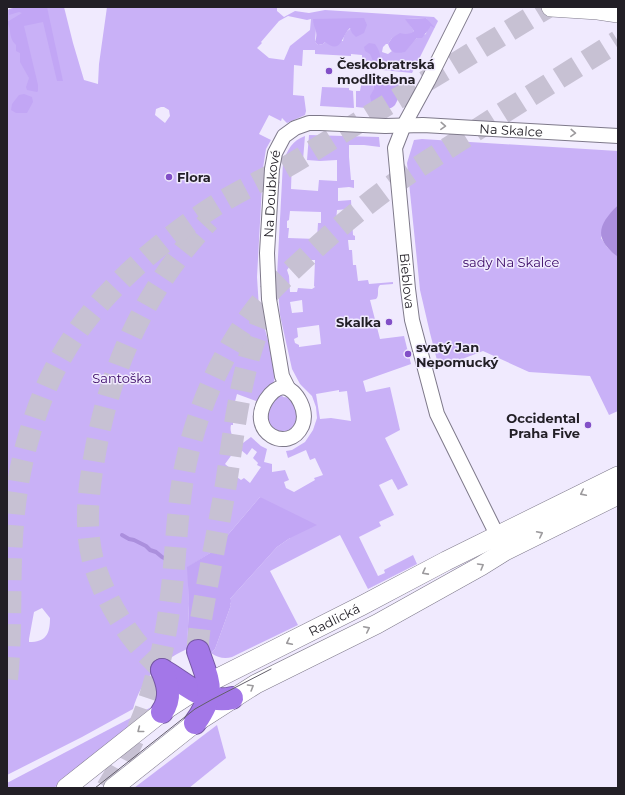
<svg xmlns="http://www.w3.org/2000/svg" width="625" height="795" viewBox="0 0 625 795" font-family="Montserrat,sans-serif">
<style>
.green{fill:#c9b1f7;fill-rule:evenodd}
.forest{fill:#c2a6f5}
.water{fill:#ab8fdd}
.lines{fill:none;stroke-linecap:round;stroke-linejoin:round}
.stream{stroke:#ab8fdd;stroke-width:4}
.highway-tunnel{stroke:#c7c1d3;stroke-width:22;stroke-dasharray:22 11;stroke-linecap:butt}
.street-casing{stroke:#7e798a;stroke-width:16}
.secondary-casing{stroke:#7e798a;stroke-width:20}
.highway-casing{stroke:#7658a4;stroke-width:24}
.street{stroke:#fff;stroke-width:14}
.secondary{stroke:#fff;stroke-width:19}
.highway{stroke:#a377e8;stroke-width:22}
.tram{stroke:#625e69;stroke-width:1}
.oneway{stroke:#9c9a9d}
.poi-dot{fill:#824fc7;stroke:#f0eafe;stroke-width:1.5}
.labels{text-anchor:middle;stroke-width:3;stroke-linejoin:round;paint-order:stroke}
.poi-label{font-size:13px;font-weight:bold;fill:#221f26;stroke:#f0eafe;text-anchor:start}
.street-label{font-size:13px;fill:#221f26;stroke:#f0eafe}
.park-label{font-size:13px;fill:#380665;stroke:#f0eafe}
</style>
<rect width="100%" height="100%" fill="#f0eafe"/>
<g class="green">
<path d="M18,7H64L73,43L84,80L98,84L99,64L107,7H277V11L284,17L295,11L309,13L325,10L434,17L438,21L412,73L363,68L364,63H362V55L351,54V56L315,54V50H303L302,66L294,65L293,95L304,96L306,111L305,115L287,123L282,118L281,121L269,115L259,134L271,140L266,149L263,168L257,277L259,308L276,369L274,381L271,388L259,402L237,394L233,409V425H231C229,432 234,441 239,446L251,437L261,446L267,449L264,462L272,464V472L285,470L289,480L284,482L286,488L294,492L315,480L314,478L323,475L315,458L310,460L306,450L288,458L286,451L292,450L305,442L313,430L317,418L316,407L312,396L300,384L292,369L280,315L277,276L283,162C288,149 292,141 305,136L303,160H292L291,189L318,191L319,180L337,181V160L320,161L307,160L309,135L379,137L380,147L364,145H349V157L351,180H354V188L349,187L338,188V201L351,200L353,235L355,236V240H348L349,250H352L353,265H356L358,281L368,280L369,284L393,282V284L380,285C376,289 380,295 376,299L370,300L380,339L404,336L411,364L363,381L366,392L390,387L400,430L385,438L408,485L398,490L392,479L379,485L394,515L379,522L381,526L359,537L378,576L385,573L384,570L413,555L417,564L368,589L340,535L270,571L298,625L232,657C225,659 218,658 211,653L215,649L231,605L230,603V599L277,547L290,538L260,497L215,550L188,567L189,604L187,649C159,662 142,678 133,709L82,737L7,775V10ZM288,16L307,20L311,19L310,30L290,46L284,60L269,58L257,48L262,43L261,42L279,21ZM426,18L431,26L427,28L426,34L417,38L404,52L392,51L388,54L382,52L383,47L386,44H388L392,38L410,34L414,31L406,19ZM367,25C355,27 345,27 343,41L325,42L323,44L318,45L315,42L316,28ZM161,107H164L169,110L170,116L165,123L155,115L156,109ZM349,209L350,220L336,221L337,210ZM290,211L321,212V223H318L317,239L288,238L289,228H287V221L289,220ZM298,260H315L314,286L315,287L312,289L298,288L297,292H290L289,276L287,270L290,266L295,267V262ZM302,300L303,312L292,313L290,302ZM319,325L321,344L299,347V345L295,343L294,339L298,337L297,328ZM339,390V392L347,391L351,421L331,418L320,419L316,394ZM252,448L257,452L253,458L258,463L257,465L261,467L250,483L244,478L241,480L230,472L231,469L225,464L236,449L240,452L241,450L247,455ZM42,608L50,618C50,634 46,642 29,642V639L34,612Z"/>
<polygon points="363,75 401,77 396,80 385,79 373,83 374,89 372,105 375,109 356,107 356,91 360,91"/>
<polygon points="322,87 349,88 349,90 353,91 354,108 320,106"/>
<polygon points="422,139 618,151 618,205 611,213 601,238 607,247 618,257 618,329 617,330 618,337 618,411 609,415 590,376 529,372 483,351 439,368 430,333 420,290 407,163 414,140"/>
<path d="M281,394L283,397C297,397 296,409 299,421L289,432L276,433L265,420L267,404Z"/>
<polygon points="161,702 157,706 54,788 7,788 7,783"/>
<polygon points="217,725 226,758 189,788 134,788"/>
</g>
<g class="forest">
<path d="M18,7H47L63,81H57L43,22L24,26L38,85V91L37,92L27,90L26,87L29,78L20,62V53L16,51V45C8,38 12,30 7,22L22,13L19,12L9,15V9Z"/>
<path d="M364,18L367,25L364,33L356,37L352,33L350,28C341,36 342,55 325,42L323,44L318,45L315,42C319,31 313,28 313,19Z"/>
<path d="M426,18L435,28L431,26L422,38H417L405,52C395,54 391,53 388,44L392,38L400,33C406,35 410,34 414,31L405,19Z"/>
<path d="M369,43L375,44C378,48 382,56 379,61H373L370,54L365,51L364,47Z"/>
<path d="M378,77H382L385,79L393,78L396,79L401,77L407,81L395,105C389,111 383,109 375,109L372,105L370,96L374,89L373,83Z"/>
<polygon points="24,94 32,97 33,102 27,113 16,113 11,110 12,104 19,95"/>
<polygon points="260,497 317,525 290,538 277,547 230,599 231,601 230,603 231,605 215,649 211,653 209,649 190,653 187,649 189,604 187,567 215,550"/>
</g>
<path class="water" d="M618,205V257C593,238 598,225 618,205Z"/>
<g class="lines">
<polyline class="stream" points="122,535 129,539 134,540 146,546 150,550 156,552 162,557 170,561"/>
<g class="highway-tunnel">
<path d="M198,651V642L200,625C208,578 218,531 226,484C235,425 241,364 267,309"/>
<path d="M162,670C153,660 143,651 135,641C117,618 103,592 94,564C84,530 88,493 94,459C109,369 145,288 209,221"/>
<path d="M7,679C12,632 9,585 12,538C14,504 19,469 29,436C37,408 48,380 63,354C97,295 156,244 213,207C242,189 274,175 303,157C384,106 466,57 548,7"/>
<path d="M107,788C120,767 131,746 140,724C159,678 168,627 173,578C177,536 178,495 188,454C201,397 229,339 267,295C279,282 292,270 305,258C342,223 383,190 426,162C449,147 472,133 495,118C536,92 577,67 618,41"/>
</g>
<g class="street-casing">
<g id="street">
<path id="s1" d="M465,7L428,81L404,125L395,148L408,289L412,320L437,414L502,545"/>
<path d="M283,387C298,390 308,412 302,426C289,454 246,433 266,400C270,394 275,388 283,387Z"/>
<path id="s2" d="M288,388L282,376L269,299L267,253L272,169L275,153L284,136L295,128L309,123H320L385,126L423,125L618,136"/>
</g>
</g>
<g class="secondary-casing">
<g id="secondary">
<polyline points="551,7 598,10 618,13"/>
<path id="s3" d="M66,788L162,712L202,686L361,606L446,561L618,476"/>
<polyline points="113,788 195,723 256,684 377,624 481,566 505,551 618,495"/>
</g>
</g>
<g class="highway-casing">
<g id="highway">
<path d="M162,670C184,682 205,705 232,698"/>
<path d="M162,670C168,684 172,698 162,712"/>
<path d="M195,723C217,692 209,684 198,651"/>
</g>
</g>
<use href="#street" class="street"/>
<use href="#secondary" class="secondary"/>
<use href="#highway" class="highway"/>
<polyline class="tram" points="95,788 195,709 211,700 271,669"/>
</g>
<defs><path id="oneway-chevron" d="M-2-3.5L2.5 0L-2 3.5" fill="none" stroke-width="1.6" stroke-linecap="round" stroke-linejoin="round"/></defs>
<g class="oneway">
<use href="#oneway-chevron" transform="translate(443 126) rotate(3)"/>
<use href="#oneway-chevron" transform="translate(573 133) rotate(3)"/>
<use href="#oneway-chevron" transform="translate(583 493) rotate(154)"/>
<use href="#oneway-chevron" transform="translate(540 534) rotate(-27)"/>
<use href="#oneway-chevron" transform="translate(481 566) rotate(-30)"/>
<use href="#oneway-chevron" transform="translate(425 572) rotate(152)"/>
<use href="#oneway-chevron" transform="translate(367 629) rotate(-26)"/>
<use href="#oneway-chevron" transform="translate(289 642) rotate(154)"/>
<use href="#oneway-chevron" transform="translate(251 687) rotate(-31)"/>
<use href="#oneway-chevron" transform="translate(140 730) rotate(142)"/>
</g>
<g class="poi-dot">
<circle cx="329" cy="71" r="4"/>
<circle cx="169" cy="177" r="4"/>
<circle cx="389" cy="322" r="4"/>
<circle cx="408" cy="354" r="4"/>
<circle cx="588" cy="425" r="4"/>
</g>
<g class="labels">
<g class="poi-label">
<text x="337" y="69">Českobratrská<tspan x="337" dy="15">modlitebna</tspan></text>
<text x="177" y="182">Flora</text>
<text x="381" y="327" text-anchor="end">Skalka</text>
<text x="416" y="352">svatý Jan<tspan x="416" dy="15">Nepomucký</tspan></text>
<text x="580" y="423" text-anchor="end">Occidental<tspan x="580" dy="15">Praha Five</tspan></text>
</g>
<g class="street-label">
<text dy="5" stroke="none"><textPath href="#s2" startOffset="488">Na Skalce</textPath></text>
<text dy="5" stroke="none"><textPath href="#s2" startOffset="197">Na Doubkové</textPath></text>
<text dy="5" stroke="none"><textPath href="#s1" startOffset="291">Bieblova</textPath></text>
<text dy="5" stroke="none"><textPath href="#s3" startOffset="318">Radlická</textPath></text>
</g>
<g class="park-label">
<text x="511" y="267">sady Na Skalce</text>
<text x="122" y="383">Santoška</text>
</g>
</g>
<rect width="625" height="795" fill="none" stroke="#221f26" stroke-width="16"/>
</svg>
